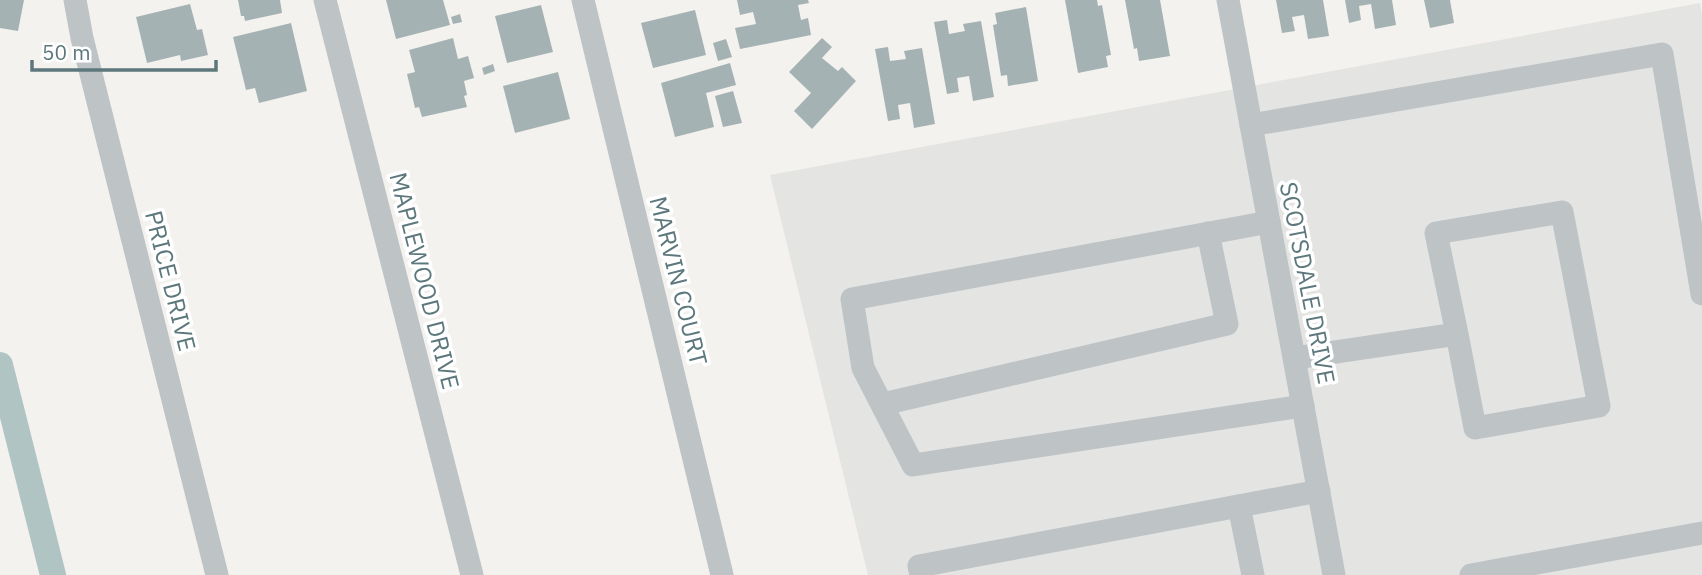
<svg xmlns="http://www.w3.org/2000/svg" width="1702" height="575" viewBox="0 0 1702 575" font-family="'IBM Plex Sans',sans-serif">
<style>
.built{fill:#e4e4e3}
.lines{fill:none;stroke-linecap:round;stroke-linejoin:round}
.canal{stroke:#b0c5c3;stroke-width:26}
.building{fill:#a5b2b3}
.minor{stroke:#bec4c6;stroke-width:23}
.labels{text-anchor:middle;stroke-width:7;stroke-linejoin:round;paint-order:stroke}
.street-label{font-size:24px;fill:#5d787c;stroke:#fff}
</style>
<rect width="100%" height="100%" fill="#f4f2ef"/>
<polygon class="built" points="1700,3 1702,15 1702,575 868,575 770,175"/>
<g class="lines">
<polyline class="canal" points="0,365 53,575"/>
</g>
<g class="building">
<polygon points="0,0 24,0 18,31 0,28"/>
<polygon points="238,0 280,0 282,13 245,21 244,16 241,16"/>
<polygon points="386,0 443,0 450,25 396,39"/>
<polygon points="737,0 808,0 809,3 798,5 801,20 808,18 811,35 740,49 735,28 756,24 753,12 740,15"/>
<polygon points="1065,0 1097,0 1098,6 1102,5 1111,55 1106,56 1108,67 1078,73"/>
<polygon points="1125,0 1160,0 1170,56 1139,61 1137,48 1134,49"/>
<polygon points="1276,0 1323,0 1329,36 1308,39 1304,15 1292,17 1295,31 1282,33"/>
<polygon points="1345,0 1392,0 1396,25 1375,29 1371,4 1359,6 1361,20 1349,23"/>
<polygon points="1424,0 1450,0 1454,23 1430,28"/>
<polygon points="190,4 197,30 202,29 208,55 181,61 180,55 147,63 136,17"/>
<polygon points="541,5 553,52 507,63 495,16"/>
<polygon points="1026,7 1038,81 1008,86 1007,75 1001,76 993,25 997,24 995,13"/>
<polygon points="695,10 706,55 653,68 641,23"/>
<polygon points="460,14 462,22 453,24 451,17"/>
<polygon points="947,20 949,34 965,31 963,24 981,21 994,97 973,101 969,76 957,78 959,92 947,94 934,22"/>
<polygon points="291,23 307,91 259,103 255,88 246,90 233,37"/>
<polygon points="453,38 458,59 468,56 474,78 464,81 467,95 464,96 467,107 422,117 419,107 415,108 407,74 415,72 409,50"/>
<polygon points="822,38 832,47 822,58 838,71 842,67 856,81 812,129 794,111 811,93 789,72"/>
<polygon points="726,39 732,57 718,61 713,43"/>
<polygon points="888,47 890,61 906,59 904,51 922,48 935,124 914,128 910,103 898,105 900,119 888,121 875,49"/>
<polygon points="730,63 736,85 706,93 714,127 675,137 661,83"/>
<polygon points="493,64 495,71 484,75 482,68"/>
<polygon points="558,72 570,119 515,133 503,86"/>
<polygon points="733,91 742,123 723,127 715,96"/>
</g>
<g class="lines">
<g class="minor">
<polyline points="75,0 82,38 217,575"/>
<polyline points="325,0 472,575"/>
<polyline points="583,0 722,575"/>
<polyline points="1228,0 1334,575"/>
<polyline points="1251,125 1662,54 1702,294"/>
<polyline points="1269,222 852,299 863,368 913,465 1303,406"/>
<polyline points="1295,358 1457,334 1475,428 1599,406 1562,212 1436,233 1457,334"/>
<polyline points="883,404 1227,324 1208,233"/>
<polyline points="1239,506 1253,575"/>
<polyline points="921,575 919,566 1319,491"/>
<polyline points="1471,575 1702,533"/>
</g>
</g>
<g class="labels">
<g class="street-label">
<text transform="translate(170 281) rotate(76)" y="8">PRICE DRIVE</text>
<text transform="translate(424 281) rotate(76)" y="8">MAPLEWOOD DRIVE</text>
<text transform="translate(678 281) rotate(76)" y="8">MARVIN COURT</text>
<text transform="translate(1307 283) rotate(79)" y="8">SCOTSDALE DRIVE</text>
</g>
</g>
<path d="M32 60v10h184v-10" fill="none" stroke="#5d787c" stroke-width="3.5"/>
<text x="42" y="60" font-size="21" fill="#5d787c" stroke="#ffffff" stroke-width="5" paint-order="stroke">50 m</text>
</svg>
